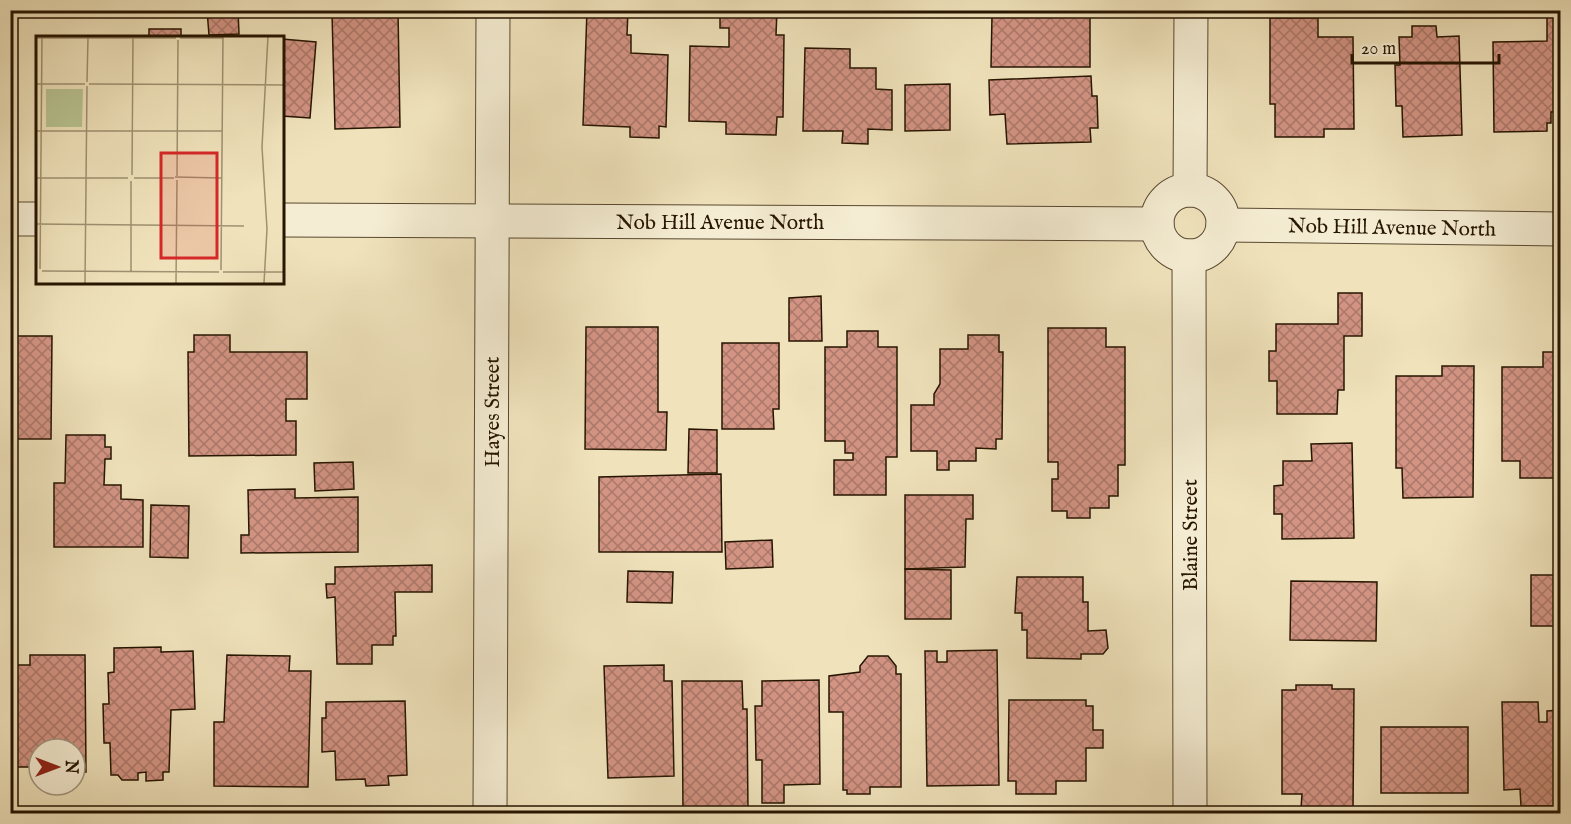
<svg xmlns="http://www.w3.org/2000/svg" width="1571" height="824" viewBox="0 0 1571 824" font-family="'IM FELL English',serif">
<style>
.building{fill:url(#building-cross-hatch);stroke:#261501;stroke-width:1.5}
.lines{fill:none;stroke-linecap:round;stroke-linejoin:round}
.minor-casing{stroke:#584830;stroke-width:35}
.minor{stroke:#f5edd3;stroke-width:33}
.labels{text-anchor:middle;stroke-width:4.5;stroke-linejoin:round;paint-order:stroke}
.street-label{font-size:21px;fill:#261501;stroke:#f5edd3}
.inset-road{fill:none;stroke:#9f9171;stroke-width:1.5}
.view{fill:#d62828;fill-opacity:0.15;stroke:#d62828;stroke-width:3}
.inset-edge{fill:none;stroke:#261501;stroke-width:3}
</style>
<defs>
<pattern id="building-cross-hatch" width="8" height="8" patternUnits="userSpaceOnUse" patternTransform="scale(1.5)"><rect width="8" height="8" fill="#d39484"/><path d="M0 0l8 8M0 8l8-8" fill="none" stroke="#ab786a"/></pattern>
</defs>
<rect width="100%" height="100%" fill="#f0e3bc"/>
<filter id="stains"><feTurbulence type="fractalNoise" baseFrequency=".00333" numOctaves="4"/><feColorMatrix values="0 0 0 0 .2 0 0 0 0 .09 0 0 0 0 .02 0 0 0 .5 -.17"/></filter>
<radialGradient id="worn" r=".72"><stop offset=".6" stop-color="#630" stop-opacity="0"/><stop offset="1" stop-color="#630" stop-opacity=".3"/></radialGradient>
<g class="building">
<polygon points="207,10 238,10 239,34 209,35"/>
<polygon points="587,10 628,10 627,35 631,35 631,53 668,55 666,127 659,126 659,138 630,137 630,127 583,125"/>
<polygon points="720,10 777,10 776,35 784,35 783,117 777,117 776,135 726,134 726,122 689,121 690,46 729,47 729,28 720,28"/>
<polygon points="1011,10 1090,10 1090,67 991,67 992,16 1011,16"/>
<polygon points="1547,10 1560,10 1560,112 1551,112 1551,123 1547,123 1547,131 1494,132 1493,42 1547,41"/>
<polygon points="398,11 400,127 335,129 332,13"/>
<polygon points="1270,18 1318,18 1318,37 1353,37 1354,129 1324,129 1324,137 1275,137 1275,104 1270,104"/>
<polygon points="1412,26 1436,26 1437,37 1459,36 1462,135 1403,137 1402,106 1396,106 1395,65 1400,65 1399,37 1412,37"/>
<rect x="149" y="29" width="32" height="9"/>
<polygon points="282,39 316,42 310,118 282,116"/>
<polygon points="805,48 850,49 850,68 876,68 876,89 892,90 892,130 868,129 868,144 842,143 843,131 803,131"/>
<polygon points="1091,76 1092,96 1097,96 1098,128 1090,128 1091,142 1007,144 1005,114 990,115 989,80"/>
<polygon points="950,84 950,130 905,131 905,85"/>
<polygon points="1338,293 1362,293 1362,336 1344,336 1344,390 1338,390 1337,414 1277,414 1277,381 1269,381 1269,351 1276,351 1276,324 1338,324"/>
<polygon points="821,296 822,341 789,341 789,298"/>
<polygon points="586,327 658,327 658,412 667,412 666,450 585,449"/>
<polygon points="1048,328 1106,328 1106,347 1125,347 1125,465 1118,465 1118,496 1109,496 1109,508 1090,508 1090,518 1067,518 1067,511 1052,511 1052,479 1058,479 1058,462 1048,462"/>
<polygon points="847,331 878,331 878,347 897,347 897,457 886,457 886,495 834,495 834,460 853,460 853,453 845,453 845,441 825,441 825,347 847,347"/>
<polygon points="194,335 230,335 230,352 307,352 307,399 286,399 286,421 296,421 296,455 189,456 188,352 194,352"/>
<polygon points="968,335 999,335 999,352 1003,352 1002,439 996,439 996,449 976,448 976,461 949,461 949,470 937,470 937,451 911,451 911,405 934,405 934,394 940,384 940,349 968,349"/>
<polygon points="10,336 52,336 51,439 17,439 17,421 10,421"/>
<polygon points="722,343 779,343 779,409 773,409 774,429 722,429"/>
<polygon points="1543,352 1560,352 1560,478 1520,478 1520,461 1502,461 1502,367 1543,367"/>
<polygon points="1442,366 1474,366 1473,497 1403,498 1402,468 1396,468 1396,376 1442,376"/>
<polygon points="689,429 717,430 717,473 688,473"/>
<polygon points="66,435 105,435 105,447 111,447 111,459 105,459 104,485 121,485 121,499 143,500 143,547 54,547 54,483 65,483"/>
<polygon points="1352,443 1354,538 1282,539 1282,514 1274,514 1274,486 1283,485 1283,461 1312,461 1311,444"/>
<polygon points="353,462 354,489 315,491 314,463"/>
<polygon points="721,474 722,552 599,552 599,477"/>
<polygon points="295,489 295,498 358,497 358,552 241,553 241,535 249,535 248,490"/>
<polygon points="905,495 973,495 973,519 966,519 965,567 905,569"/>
<polygon points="151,505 189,506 188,558 150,557"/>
<polygon points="772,540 773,567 726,569 725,542"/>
<polygon points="432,565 432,592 395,592 396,636 393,636 393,645 372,645 372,664 337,664 335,597 327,598 326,584 335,584 335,567"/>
<polygon points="905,569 951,570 951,619 905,619"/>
<polygon points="628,571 673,572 672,603 627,602"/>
<rect x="1531" y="575" width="29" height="51"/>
<polygon points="1017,577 1083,577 1083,602 1088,602 1088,631 1106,630 1108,648 1103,654 1081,654 1081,659 1027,658 1027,630 1022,630 1022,613 1015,613"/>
<polygon points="1291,581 1377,582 1376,641 1290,640"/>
<polygon points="161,647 161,652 193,651 195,709 171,710 169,772 163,772 163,780 146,781 146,772 138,773 138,780 122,780 118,775 111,775 110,743 104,743 103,704 109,704 108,673 114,672 114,648"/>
<polygon points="997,650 999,785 927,786 925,651 937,651 937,662 947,662 947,651"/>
<polygon points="30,655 85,655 86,772 75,773 75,749 39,749 39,773 30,773 30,767 10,767 10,665 30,665"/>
<polygon points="227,655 290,656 289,671 311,671 308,787 214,786 214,722 224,722"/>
<polygon points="868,656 888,656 896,666 896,674 901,674 901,787 870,787 870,794 847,794 847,790 843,790 843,712 829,712 829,676 860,672 860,666"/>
<polygon points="664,665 664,681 672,681 674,776 608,778 604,666"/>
<polygon points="819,680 820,784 784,785 784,803 762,803 762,760 756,760 755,706 762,706 762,681"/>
<polygon points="682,681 742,681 743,709 747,709 748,811 683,811"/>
<polygon points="1296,685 1332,685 1332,689 1354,689 1353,809 1301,809 1302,794 1282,794 1282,690 1296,690"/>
<polygon points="1009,700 1086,700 1086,706 1093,706 1093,730 1103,730 1103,748 1086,748 1086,781 1056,781 1056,794 1016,794 1016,781 1008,781"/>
<polygon points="405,701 407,775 388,776 389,785 366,786 365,779 336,780 335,751 322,752 322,718 326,718 326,702"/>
<polygon points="1502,702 1538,702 1539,722 1547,722 1547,711 1560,710 1560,806 1521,806 1520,789 1504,790"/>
<rect x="1381" y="727" width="87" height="66"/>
</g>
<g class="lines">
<g class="minor-casing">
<g id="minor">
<polyline points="1190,190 1191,10"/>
<circle cx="1190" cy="223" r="33"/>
<polyline points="10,219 38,219"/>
<polyline points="282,220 1157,224"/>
<polyline points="1223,225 1560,229"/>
<polyline points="1189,256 1190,814"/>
<polyline points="490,814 493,10"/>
</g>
</g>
<use href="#minor" class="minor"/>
</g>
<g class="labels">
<g class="street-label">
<text x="720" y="229">Nob Hill Avenue North</text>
<text transform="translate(1392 227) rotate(1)" y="7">Nob Hill Avenue North</text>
<text transform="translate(492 412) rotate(-90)" y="7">Hayes Street</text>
<text transform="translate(1190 535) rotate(-90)" y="7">Blaine Street</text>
</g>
</g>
<g transform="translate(36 36)">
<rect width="248" height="248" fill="#f0e3bc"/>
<path d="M10,53H47L46,91H10Z" fill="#b8c492"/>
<path class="inset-road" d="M0,2H140M144,2H187M51,46L52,1M0,48H49M53,48L248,49M0,95H186M96,139L97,1M141,140L142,4M139,141L186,142M0,142H92M98,142H138M0,188L208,190M4,233L6,0M185,234L187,0M6,235L183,236M95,236V145M187,236H248M49,247L51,50M140,247L141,144M228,247L231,193L226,111L232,0"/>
<path class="view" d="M125,117H181V222H125Z"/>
<rect width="248" height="248" class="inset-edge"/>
</g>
<rect width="1571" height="824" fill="none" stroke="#f0e3bc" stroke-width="36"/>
<rect x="12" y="12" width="1547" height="800" fill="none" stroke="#261501" stroke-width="3"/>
<rect x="18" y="18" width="1535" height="788" fill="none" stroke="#261501" stroke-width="1.5"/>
<g transform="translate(57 767) rotate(90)"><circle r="28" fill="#f5edd3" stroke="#a2977f" stroke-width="1.5"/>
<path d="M0-4.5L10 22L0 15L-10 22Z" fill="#8f2418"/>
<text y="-9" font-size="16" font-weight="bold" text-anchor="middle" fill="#261501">N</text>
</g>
<path d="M1352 54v9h147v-9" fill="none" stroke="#261501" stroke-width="3"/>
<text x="1361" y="54" font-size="18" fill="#261501" stroke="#f5edd3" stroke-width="4.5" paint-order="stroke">20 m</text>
<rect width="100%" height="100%" filter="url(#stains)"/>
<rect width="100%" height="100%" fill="url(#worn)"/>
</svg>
